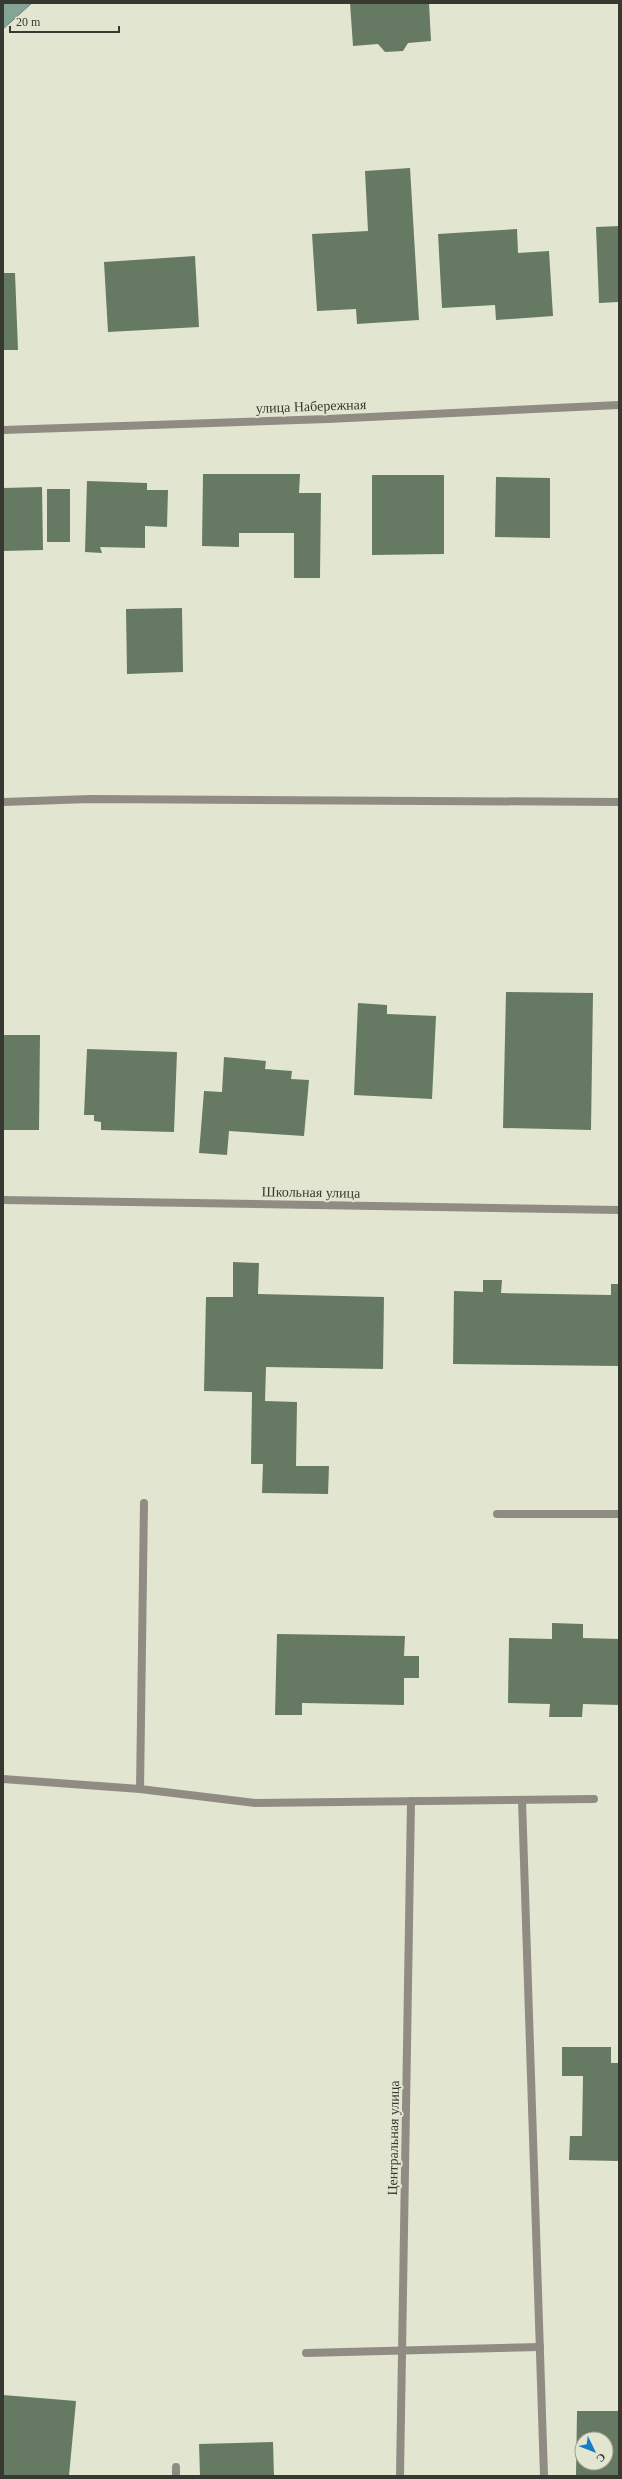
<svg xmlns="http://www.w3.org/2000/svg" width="622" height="2479" viewBox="0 0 622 2479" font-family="'Times New Roman',serif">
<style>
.water{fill:#83a496;stroke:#6c8477}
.building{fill:#667963;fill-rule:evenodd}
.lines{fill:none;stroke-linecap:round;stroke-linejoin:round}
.lane{stroke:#908c84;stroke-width:8}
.street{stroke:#908c84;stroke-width:8}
.labels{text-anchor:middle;stroke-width:4;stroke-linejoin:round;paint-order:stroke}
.street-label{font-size:14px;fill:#373930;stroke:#e2e6d1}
</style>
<rect width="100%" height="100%" fill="#e2e6d1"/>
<polygon class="water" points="3,3 32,3 3,29"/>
<g class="building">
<polygon points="350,3 429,3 431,41 408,43 403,51 385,52 378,44 353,46"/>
<polygon points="410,168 419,320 357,324 356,309 317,311 312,234 368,231 365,171"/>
<polygon points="619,226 619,302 599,303 596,227"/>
<polygon points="517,229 518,253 549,251 553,316 496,320 495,305 442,308 438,234"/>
<polygon points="195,256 199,327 108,332 104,262"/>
<polygon points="3,273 15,273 18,350 3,350"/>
<polygon points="203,474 300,474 299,493 321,493 320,578 294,578 294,533 239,533 239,547 202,546"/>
<polygon points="372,475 444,475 444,554 372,555"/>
<polygon points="496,477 550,478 550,538 495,537"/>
<polygon points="87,481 147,483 147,490 168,490 167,527 145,526 145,548 100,547 102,553 85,552"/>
<polygon points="42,487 43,550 3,551 3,488"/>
<rect x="47" y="489" width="23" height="53"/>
<polygon points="182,608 183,672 127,674 126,609"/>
<polygon points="506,992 593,993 591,1130 503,1128"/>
<polygon points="358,1003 387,1005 387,1014 436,1016 432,1099 354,1095"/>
<polygon points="3,1035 40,1035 39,1130 3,1130"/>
<polygon points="87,1049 177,1052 174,1132 101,1130 101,1122 94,1121 94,1115 84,1115"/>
<polygon points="224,1057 266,1061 265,1069 292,1071 291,1079 309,1080 304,1136 229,1131 227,1155 199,1153 204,1091 222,1092"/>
<polygon points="233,1262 259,1263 258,1294 384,1297 383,1369 266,1367 265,1401 297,1402 296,1466 329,1466 328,1494 262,1493 263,1464 251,1464 252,1392 204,1391 206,1297 233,1297"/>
<polygon points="483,1280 502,1280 501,1293 611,1295 611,1284 619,1284 619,1366 453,1364 454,1291 483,1292"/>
<polygon points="552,1623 583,1624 583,1638 619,1639 619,1705 583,1704 582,1717 549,1717 550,1704 508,1703 509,1638 552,1639"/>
<polygon points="277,1634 405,1636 404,1656 419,1656 419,1678 404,1678 404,1705 302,1703 302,1715 275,1715"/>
<polygon points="562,2047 611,2047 611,2063 619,2063 619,2161 569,2160 570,2136 582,2136 583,2076 562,2076"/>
<polygon points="3,2395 76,2401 69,2476 3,2476"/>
<path d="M577,2411H619V2476H576ZM582,2439H606V2463H582Z"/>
<polygon points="273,2442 274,2476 200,2476 199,2444"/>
</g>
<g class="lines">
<g class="lane">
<polyline points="3,802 90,799 619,802"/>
<polyline points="497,1514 619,1514"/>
<polyline points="140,1789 144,1503"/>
<polyline points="522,1800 544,2476"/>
<polyline points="306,2353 540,2347"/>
<polyline points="176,2467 176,2476"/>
</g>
<g class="street">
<polyline points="3,430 328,419 619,405"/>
<polyline points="3,1200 619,1210"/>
<polyline points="3,1779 140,1789 255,1803 594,1799"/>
<polyline points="400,2476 411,1801"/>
</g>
</g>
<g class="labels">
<g class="street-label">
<text transform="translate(311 406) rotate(-2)" y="5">улица Набережная</text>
<text transform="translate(311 1192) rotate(1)" y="5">Школьная улица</text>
<text transform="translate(393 2138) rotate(-89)" y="5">Центральная улица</text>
</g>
</g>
<rect width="622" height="2479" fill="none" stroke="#373930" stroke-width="8"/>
<g transform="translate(594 2451) rotate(133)"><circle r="19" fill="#e2e6d1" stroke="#9ea191"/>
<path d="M0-3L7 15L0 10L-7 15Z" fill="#137dc7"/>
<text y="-6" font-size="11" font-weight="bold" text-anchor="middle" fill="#373930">С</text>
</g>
<path d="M10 26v6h109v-6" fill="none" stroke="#373930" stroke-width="2"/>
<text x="16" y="26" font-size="12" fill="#373930" stroke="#e2e6d1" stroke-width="3" paint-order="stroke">20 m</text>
</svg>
